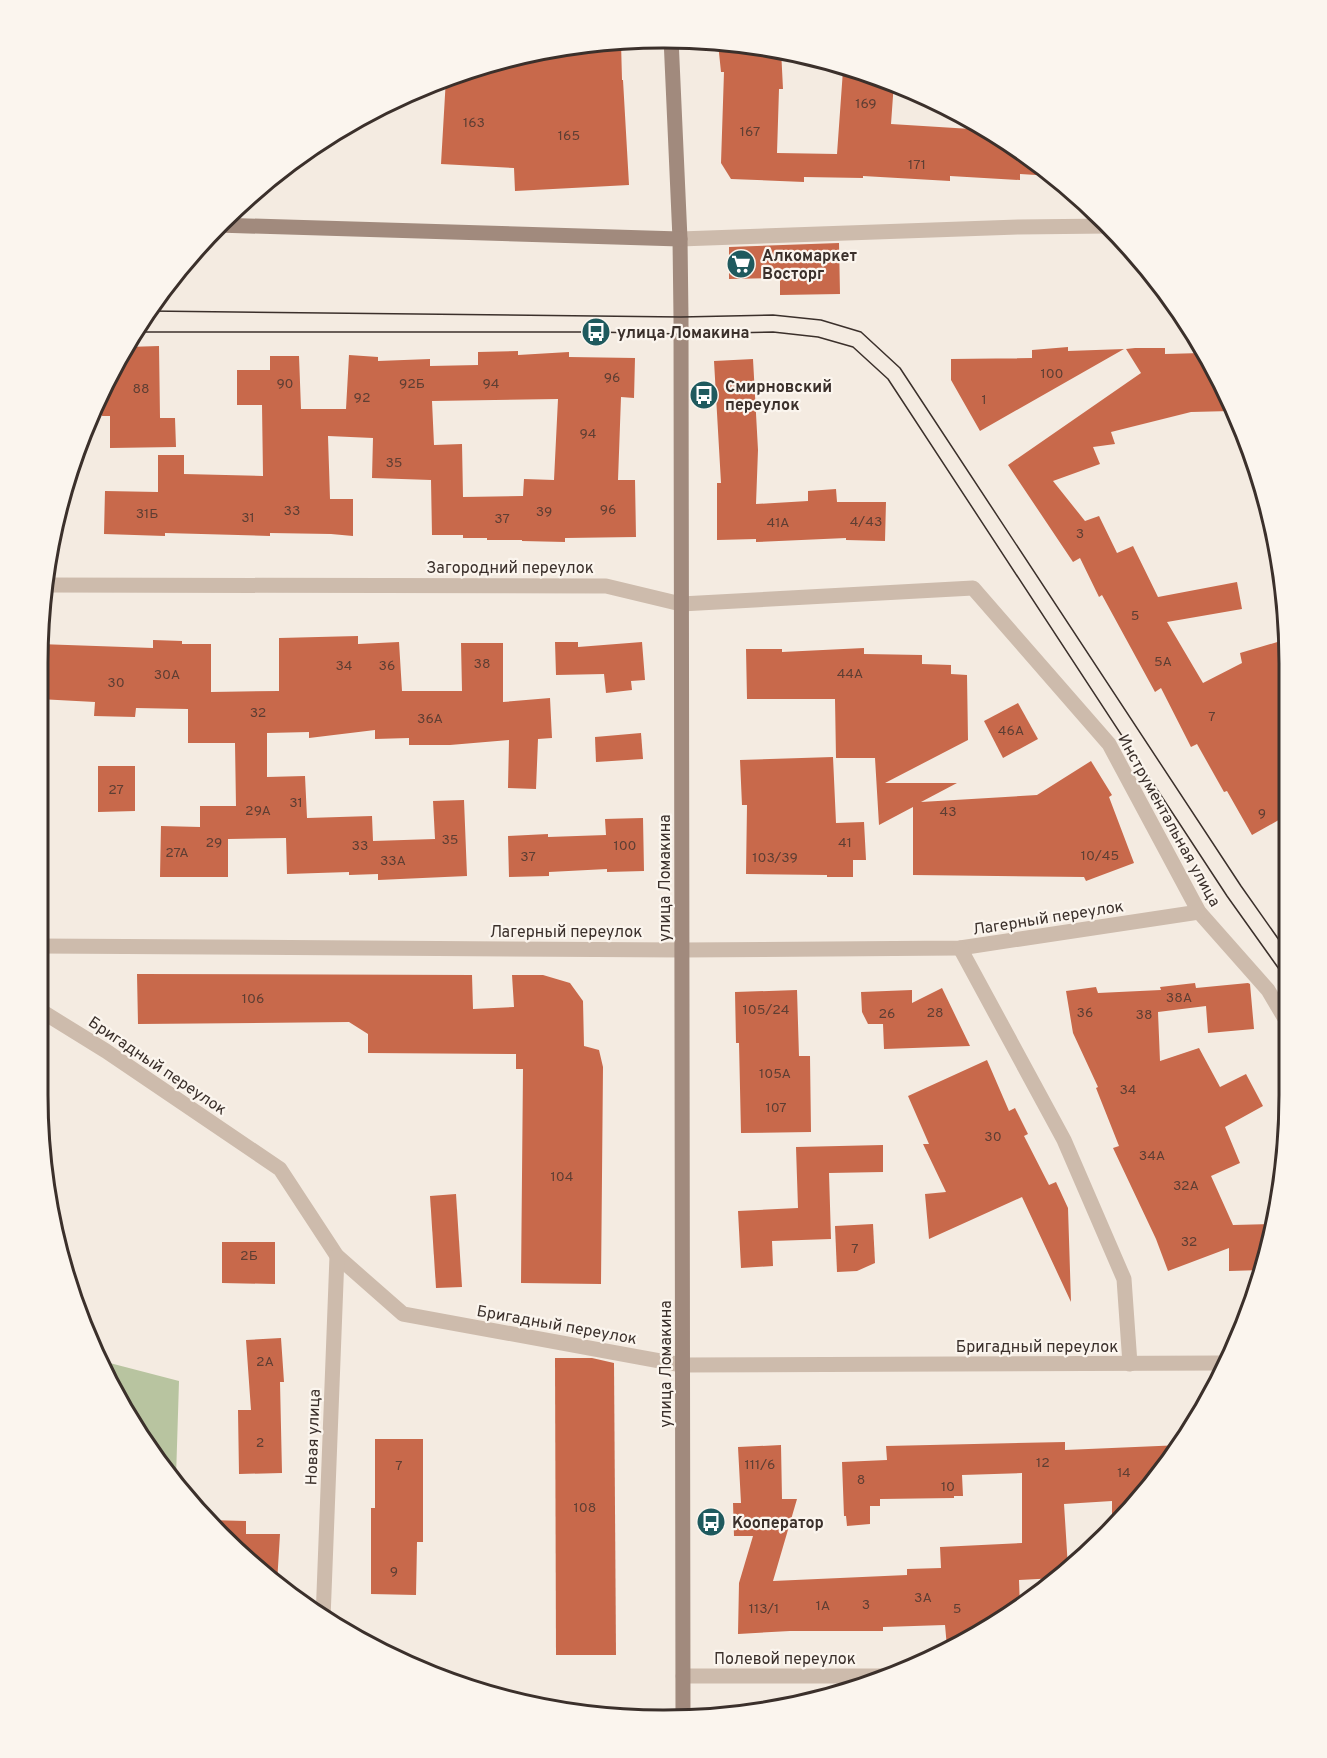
<svg xmlns="http://www.w3.org/2000/svg" width="1327" height="1758" viewBox="0 0 1327 1758" font-family="Overpass,sans-serif">
<style>
.green{fill:#b8c4a0}
.building{fill:#c8694b;fill-rule:evenodd}
.lines{fill:none;stroke-linecap:round;stroke-linejoin:round}
.minor{stroke:#cdbbac;stroke-width:15}
.secondary{stroke:#a18a7d;stroke-width:15}
.tram{stroke:#3b302b;stroke-width:1.5}
.labels{text-anchor:middle;stroke-width:4.5;stroke-linejoin:round;paint-order:stroke}
.number-label{font-size:14px;fill:#5e3e33}
.poi-label{font-size:16px;font-weight:bold;fill:#3b302b;stroke:#fbf5ee;text-anchor:start}
.street-label{font-size:16px;fill:#3b302b;stroke:#fbf5ee}
.rim{fill:none;stroke:#3b302b;stroke-width:3}
</style>
<rect width="100%" height="100%" fill="#f4ebe1"/>
<polygon class="green" points="102,1361 179,1381 176,1478 122,1408"/>
<g class="building">
<polygon points="621,42 622,80 623,80 629,185 515,191 514,168 441,164 446,78 541,50"/>
<polygon points="718,43 781,49 783,89 779,89 777,153 837,154 843,70 857,71 894,82 891,124 987,130 1011,143 1052,176 1020,174 1020,180 950,176 950,181 863,176 863,178 804,177 804,182 731,179 721,163 724,72 721,72"/>
<polygon points="839,243 840,294 780,295 780,278 729,279 729,247"/>
<polygon points="159,346 160,418 175,418 176,447 110,448 110,416 102,416 102,386 127,347"/>
<polygon points="1068,347 1068,351 1124,349 980,431 951,380 951,359 1032,358 1032,350"/>
<polygon points="1135,348 1165,348 1165,354 1202,353 1231,411 1191,412 1111,432 1115,444 1093,447 1100,464 1053,481 1085,521 1099,516 1117,553 1133,546 1158,597 1237,582 1242,609 1167,622 1203,683 1242,663 1240,653 1284,640 1284,817 1252,835 1227,791 1224,792 1197,744 1191,747 1161,688 1155,692 1102,595 1099,597 1080,558 1073,562 1008,465 1141,373 1126,349"/>
<path d="M518,351V355L569,352V357L635,358L634,398L621,397L618,480H635L636,537L565,538V542L522,541V540H487V538H463V535H432L431,480L372,478L373,438L328,436L330,499H353V536L331,534L270,533V536L165,533V536L104,534L105,491L158,492V455H184V474L263,476L262,405H237V370H270V356H299L301,409H346L349,355L378,357V361L430,359V366L478,365V352ZM558,399L554,480L524,479L523,496L463,497L462,444L434,445L432,401Z"/>
<polygon points="753,359 758,450 756,504 808,501 808,491 836,489 837,502 886,502 885,541 846,540 846,538 756,542 756,539 717,540 717,483 721,483 714,361"/>
<polygon points="358,636 358,644 399,642 402,691 462,691 461,643 503,643 503,702 550,698 552,738 538,739 536,789 508,788 509,740 450,745 409,745 409,738 375,739 375,730 309,738 309,732 267,733 267,777 305,776 307,818 372,816 373,841 435,839 433,801 464,800 467,876 378,880 378,874 349,875 349,872 287,874 286,838 228,839 228,877 160,877 161,826 200,827 200,806 236,806 235,743 188,743 188,709 136,708 135,717 94,716 95,702 39,699 39,644 153,648 153,640 182,641 182,644 211,644 211,692 279,691 279,638"/>
<polygon points="555,642 578,642 578,647 642,642 645,680 631,681 632,690 606,693 604,674 556,675"/>
<polygon points="864,648 864,654 922,655 922,664 951,665 951,674 967,675 968,740 885,783 957,783 921,802 1037,795 1091,761 1112,795 1109,797 1134,863 1086,881 1084,877 913,875 913,807 879,825 875,758 836,758 835,699 747,699 746,649 782,649 782,652"/>
<polygon points="1018,703 1038,739 1003,758 984,721"/>
<polygon points="641,733 643,759 596,762 595,737"/>
<polygon points="833,757 836,823 864,822 866,860 853,860 853,877 827,877 827,875 746,874 747,805 742,805 740,760"/>
<polygon points="98,766 135,766 135,811 98,812"/>
<polygon points="643,818 644,871 607,872 607,869 549,872 549,876 509,877 508,836 548,834 548,837 606,835 605,819"/>
<polygon points="137,974 472,975 473,1009 514,1007 512,975 543,975 570,983 583,1001 584,1046 599,1050 603,1067 601,1284 521,1283 523,1069 516,1069 516,1054 368,1053 368,1034 349,1022 138,1024"/>
<polygon points="1195,983 1196,988 1248,983 1250,984 1254,1029 1208,1033 1206,1006 1158,1012 1160,1061 1199,1048 1220,1087 1246,1074 1263,1106 1225,1127 1240,1163 1211,1176 1233,1225 1273,1224 1262,1270 1229,1271 1229,1248 1168,1271 1156,1239 1113,1148 1119,1146 1096,1088 1098,1087 1073,1033 1066,991 1096,987 1098,993 1161,990 1160,987"/>
<polygon points="942,988 970,1046 884,1049 883,1024 868,1024 862,1012 861,992 912,990 912,1003"/>
<polygon points="797,990 799,1056 810,1056 811,1132 741,1133 739,1043 736,1043 735,992"/>
<polygon points="987,1060 1009,1111 1015,1108 1028,1134 1024,1136 1049,1185 1056,1182 1068,1208 1071,1302 1022,1197 929,1239 925,1194 946,1192 923,1144 929,1144 908,1096"/>
<polygon points="883,1145 883,1172 829,1173 831,1239 772,1241 773,1266 741,1268 738,1211 798,1208 796,1147"/>
<polygon points="456,1194 462,1287 436,1288 430,1196"/>
<polygon points="873,1224 875,1263 857,1271 837,1272 835,1226"/>
<polygon points="222,1242 275,1242 275,1284 222,1283"/>
<polygon points="281,1338 284,1382 280,1382 282,1473 239,1474 238,1410 251,1410 246,1340"/>
<polygon points="555,1358 592,1358 614,1363 616,1655 556,1655"/>
<polygon points="375,1439 423,1439 423,1542 417,1542 416,1595 371,1594 371,1508 375,1508"/>
<polygon points="1065,1442 1065,1450 1182,1445 1112,1530 1112,1501 1064,1504 1068,1568 1057,1578 1019,1580 1020,1608 1012,1615 947,1647 945,1625 883,1627 883,1631 790,1631 738,1634 739,1583 753,1536 734,1536 733,1503 741,1503 738,1447 781,1445 782,1499 797,1499 773,1581 907,1575 907,1569 941,1568 940,1547 1022,1543 1022,1473 962,1475 963,1496 954,1496 954,1498 880,1499 880,1506 870,1506 870,1524 847,1526 846,1516 844,1516 842,1462 887,1460 886,1446"/>
<polygon points="208,1520 246,1521 246,1534 280,1534 277,1583 221,1537"/>
</g>
<g class="lines">
<g class="minor">
<polyline points="680,239 1018,227 1110,226"/>
<polyline points="45,585 606,586 681,604 973,588 1109,744 1199,912 1268,990 1284,1017"/>
<polyline points="38,946 682,950 960,948 1199,912"/>
<polyline points="960,948 1064,1140 1124,1279 1130,1364"/>
<polyline points="38,1009 106,1051 280,1169 337,1256 403,1314 682,1365 1223,1363"/>
<polyline points="323,1619 337,1256"/>
<polyline points="683,1676 888,1676"/>
</g>
<g class="secondary">
<polyline points="671,38 680,239 681,317 683,1718"/>
<polyline points="217,225 680,239"/>
</g>
<g class="tram">
<polyline points="149,311 681,317 773,315 821,320 861,332 900,368 1241,886 1284,947"/>
<polyline points="136,332 596,332 681,334 773,332 818,337 853,347 888,379 1227,896 1284,976"/>
</g>
</g>
<defs>
<g id="supermarket-disc" transform="scale(1.5)"><circle r="9.5" fill="#1f5a5e" stroke="#fbf5ee"/><path d="M-6-5.5h2.5l.6 2H6L4.5 2H-2.5L-4.4-4H-6ZM-1.5 3.2a1.3 1.3 0 1 0 .1 0ZM3 3.2a1.3 1.3 0 1 0 .1 0Z" fill="#fff"/></g>
<g id="bus-disc" transform="scale(1.5)"><circle r="9.5" fill="#1f5a5e" stroke="#fbf5ee"/><path d="M-5-6H5V4H4V6H2V4H-2V6H-4V4H-5ZM-3.5-4V0h7V-4ZM-3.5 1.2v1.5H-2V1.2ZM2 1.2v1.5H3.5V1.2Z" fill="#fff"/></g>
</defs>
<g fill-rule="evenodd">
<use href="#supermarket-disc" x="741" y="264"/>
<use href="#bus-disc" x="596" y="332"/>
<use href="#bus-disc" x="704" y="395"/>
<use href="#bus-disc" x="711" y="1522"/>
</g>
<g class="labels">
<g class="number-label">
<text x="866" y="108">169</text>
<text x="474" y="127">163</text>
<text x="750" y="136">167</text>
<text x="569" y="140">165</text>
<text x="917" y="169">171</text>
<text x="1052" y="378">100</text>
<text x="612" y="382">96</text>
<text x="285" y="388">90</text>
<text x="412" y="388">92Б</text>
<text x="491" y="388">94</text>
<text x="141" y="393">88</text>
<text x="362" y="402">92</text>
<text x="984" y="404">1</text>
<text x="588" y="438">94</text>
<text x="394" y="467">35</text>
<text x="608" y="514">96</text>
<text x="292" y="515">33</text>
<text x="544" y="516">39</text>
<text x="147" y="518">31Б</text>
<text x="248" y="522">31</text>
<text x="502" y="523">37</text>
<text x="866" y="526">4/43</text>
<text x="778" y="527">41А</text>
<text x="1080" y="538">3</text>
<text x="1135" y="620">5</text>
<text x="1163" y="666">5А</text>
<text x="482" y="668">38</text>
<text x="344" y="670">34</text>
<text x="387" y="670">36</text>
<text x="850" y="678">44А</text>
<text x="167" y="679">30А</text>
<text x="116" y="687">30</text>
<text x="258" y="717">32</text>
<text x="1212" y="721">7</text>
<text x="430" y="723">36А</text>
<text x="1011" y="735">46А</text>
<text x="116" y="794">27</text>
<text x="296" y="807">31</text>
<text x="258" y="815">29А</text>
<text x="948" y="816">43</text>
<text x="1262" y="818">9</text>
<text x="450" y="844">35</text>
<text x="214" y="847">29</text>
<text x="845" y="847">41</text>
<text x="360" y="850">33</text>
<text x="625" y="850">100</text>
<text x="177" y="857">27А</text>
<text x="1100" y="860">10/45</text>
<text x="528" y="861">37</text>
<text x="775" y="862">103/39</text>
<text x="393" y="865">33А</text>
<text x="1179" y="1002">38А</text>
<text x="253" y="1003">106</text>
<text x="766" y="1014">105/24</text>
<text x="935" y="1017">28</text>
<text x="1085" y="1017">36</text>
<text x="887" y="1018">26</text>
<text x="1144" y="1019">38</text>
<text x="775" y="1078">105А</text>
<text x="1128" y="1094">34</text>
<text x="776" y="1112">107</text>
<text x="993" y="1141">30</text>
<text x="1152" y="1160">34А</text>
<text x="562" y="1181">104</text>
<text x="1186" y="1190">32А</text>
<text x="1189" y="1246">32</text>
<text x="855" y="1253">7</text>
<text x="249" y="1260">2Б</text>
<text x="265" y="1366">2А</text>
<text x="260" y="1447">2</text>
<text x="1043" y="1467">12</text>
<text x="760" y="1469">111/6</text>
<text x="399" y="1470">7</text>
<text x="1124" y="1477">14</text>
<text x="861" y="1484">8</text>
<text x="948" y="1491">10</text>
<text x="585" y="1512">108</text>
<text x="394" y="1576">9</text>
<text x="923" y="1602">3А</text>
<text x="866" y="1609">3</text>
<text x="823" y="1610">1А</text>
<text x="764" y="1613">113/1</text>
<text x="957" y="1613">5</text>
</g>
<g class="poi-label">
<text x="762" y="261">Алкомаркет<tspan x="762" dy="18">Восторг</tspan></text>
<text x="617" y="338">улица Ломакина</text>
<text x="725" y="392">Смирновский<tspan x="725" dy="18">переулок</tspan></text>
<text x="732" y="1528">Кооператор</text>
</g>
<g class="street-label">
<text x="510" y="573">Загородний переулок</text>
<text transform="translate(1170 820) rotate(61)" y="6">Инструментальная улица</text>
<text transform="translate(664 878) rotate(-90)" y="6">улица Ломакина</text>
<text transform="translate(1048 917) rotate(-9)" y="6">Лагерный переулок</text>
<text x="566" y="937">Лагерный переулок</text>
<text transform="translate(158 1065) rotate(34)" y="6">Бригадный переулок</text>
<text transform="translate(557 1324) rotate(10)" y="6">Бригадный переулок</text>
<text x="1037" y="1352">Бригадный переулок</text>
<text transform="translate(665 1364) rotate(-90)" y="6">улица Ломакина</text>
<text transform="translate(312 1437) rotate(-88)" y="6">Новая улица</text>
<text x="785" y="1664">Полевой переулок</text>
</g>
</g>
<path d="M0 0H1327V1758H0ZM663 48H664A615 615 0 0 1 1279 663V1095A615 615 0 0 1 664 1710H663A615 615 0 0 1 48 1095V663A615 615 0 0 1 663 48Z" fill="#fbf5ee" fill-rule="evenodd"/>
<path class="rim" d="M663 48H664A615 615 0 0 1 1279 663V1095A615 615 0 0 1 664 1710H663A615 615 0 0 1 48 1095V663A615 615 0 0 1 663 48Z"/>
</svg>
